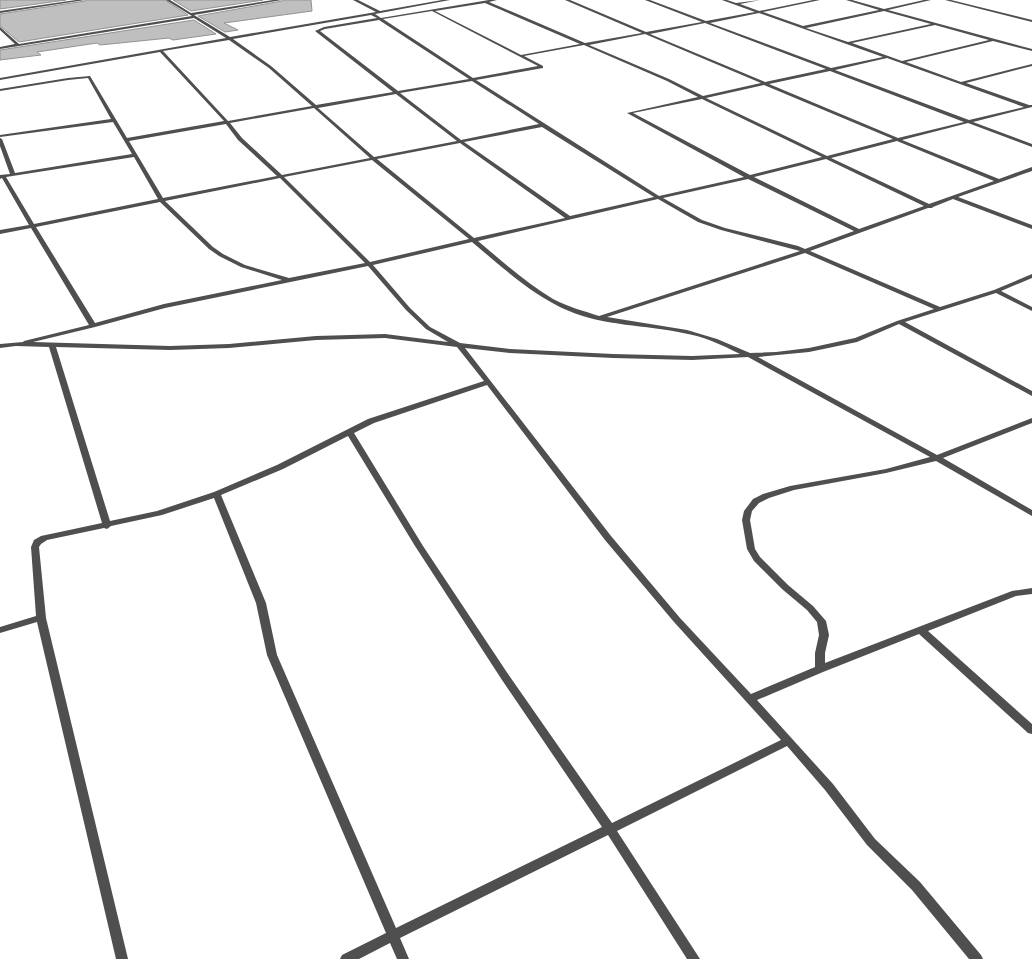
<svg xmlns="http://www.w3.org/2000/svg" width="1032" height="959" viewBox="0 0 1032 959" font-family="'Fira Sans',sans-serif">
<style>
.building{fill:#bfbfbf;stroke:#939393}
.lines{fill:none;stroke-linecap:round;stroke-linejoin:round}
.street{fill:#4f4f4f;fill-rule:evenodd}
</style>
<rect width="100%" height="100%" fill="#fff"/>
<g class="building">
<polygon points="0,0 66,0 0,9"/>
<polygon points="86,0 165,0 188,15 19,42 0,26 0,14 85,1"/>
<polygon points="173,0 263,0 191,11"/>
<polygon points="283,0 311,0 312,11 224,23 238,30 225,32 198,16 282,1"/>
<polygon points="194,20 216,34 173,40 169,38 100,45 97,43 37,52 41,55 0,60 0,50"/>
</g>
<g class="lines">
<g class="street">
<polygon points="76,0 85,0 0,13 0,11"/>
<path d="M166,0H170L191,13L273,0H282L194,15L230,37L376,12L353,0H358L380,11L442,0H450L375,14L381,18L489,0H497L489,2L585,43L642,33L565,0H570L646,32L702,22L645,0H650L706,21L755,12L722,0H727L736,3L760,0L740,4L759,11L813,0H820L763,12L803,26L879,10L846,0H852L884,9L924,0H931L888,10L1032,49V51L993,41L906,62L961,82L1032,64V66L966,83L1029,105H1032V107L973,122L1032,144V147L968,123L902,140L999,179L1032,167V171L958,197L1032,225V229L953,199L933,207L932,208H928L810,251L940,307L994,290L1032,274V278L1001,291L1032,307V311L996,293L905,322L1032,391V396L899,324L857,342L809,352L758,357L937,455L1032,418V423L943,458L1032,510V516L936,461L886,473L794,490L769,498L759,503L752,511L750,520L755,549L760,557L788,585L813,606L826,621L829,635L825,653V663L1012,591L1032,588V594L1016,596L928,631L1032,724V734L1028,733L919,634L823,672L757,700L833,784L875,839L920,882L981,955L983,959H969L912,890L867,845L825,790L787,746L617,831L700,959H687L608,835L400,938L409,959H397L390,943L359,959H340L342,955L386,933L267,655L256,603L214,498L162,515L111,526L107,529L104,528L47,540L41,544L39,547L46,618L128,959H116L37,622L0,633V627L36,616L31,547L34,540L41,536L102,523L49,347L16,346L0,348V344L23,342L24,341L89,325L31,228L0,234V230L29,225L2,178L0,179V175L10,174L0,146V138L2,139L15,173L132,154L113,122L0,137V135L111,119L88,78L68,80L0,91V89L68,78L90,76L127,138L224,121L160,52L0,80V78L226,38L194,18L0,49V47L15,44L0,30V27L19,44L192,16ZM485,3L580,44L521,55L435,11ZM432,11L538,66L473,78L383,19ZM884,11L931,24L848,42L806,28ZM759,13L883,57L831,68L710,23ZM371,15L377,18L324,27L315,31L393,92L316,105L271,66L233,39ZM379,20L469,79L398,91L320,31L325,29ZM705,23L826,69L765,82L650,34ZM935,25L989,40L902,61L852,43ZM645,34L761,83L703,96L669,79L589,45ZM229,40L269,68L312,106L228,121L163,51ZM584,45L667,81L698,97L627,113L744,177L659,196L476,80L543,68V66L524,56ZM887,58L1024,107L969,120L835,70ZM830,71L964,122L898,138L769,84ZM472,81L539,124L461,140L400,93ZM764,85L893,139L827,156L706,98ZM396,94L457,141L374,157L318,108ZM702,99L822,157L750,175L633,113ZM314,108L370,158L282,175L242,138L230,123ZM226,124L238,140L277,176L163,198L129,141ZM542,127L654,197L570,216L464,142ZM897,141L994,181L929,204L831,158ZM460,143L565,218L474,238L377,159ZM134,157L158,199L34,224L6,177ZM826,159L924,206L859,229L754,177ZM372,160L469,239L370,262L284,177ZM280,178L365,263L289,278L245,265L223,254L213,247L165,201ZM748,179L854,231L805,249L798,246L725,228L702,220L663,198ZM658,199L698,222L721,230L800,251L599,316C584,311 568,307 553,299C526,283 502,261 478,241ZM160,202L209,249L219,256L241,267L282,280L164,304L95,323L36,227ZM472,242C502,267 533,296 569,311C605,326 645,325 683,333C703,336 722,345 740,354L692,356L613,354L510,349L460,343L430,327L410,308L373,265ZM805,253L934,309L897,321L855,338L809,348L776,352L750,353L717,339L687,330L607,317ZM368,266L406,310L426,329L448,342L385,334L316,336L229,344L170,346L33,342L95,327L165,308ZM385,338L457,347L484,381L368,419L277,465L214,492L157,511L110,521L56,347L170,350L229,348L316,340ZM465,348L510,353L613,358L692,360L748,357L930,457L886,469L790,486L763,494L753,499L744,511L742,520L747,549L754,561L782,589L807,610L817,622L819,635L815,653V667L751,694L680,618L611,536ZM487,385L605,540L674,622L781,740L612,823L508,674L423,546L354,433L374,423ZM348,436L415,546L502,680L602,827L396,928L277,655L266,603L221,495L283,469Z"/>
<polygon points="945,0 951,0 1032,20 1032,22"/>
</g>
</g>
</svg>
